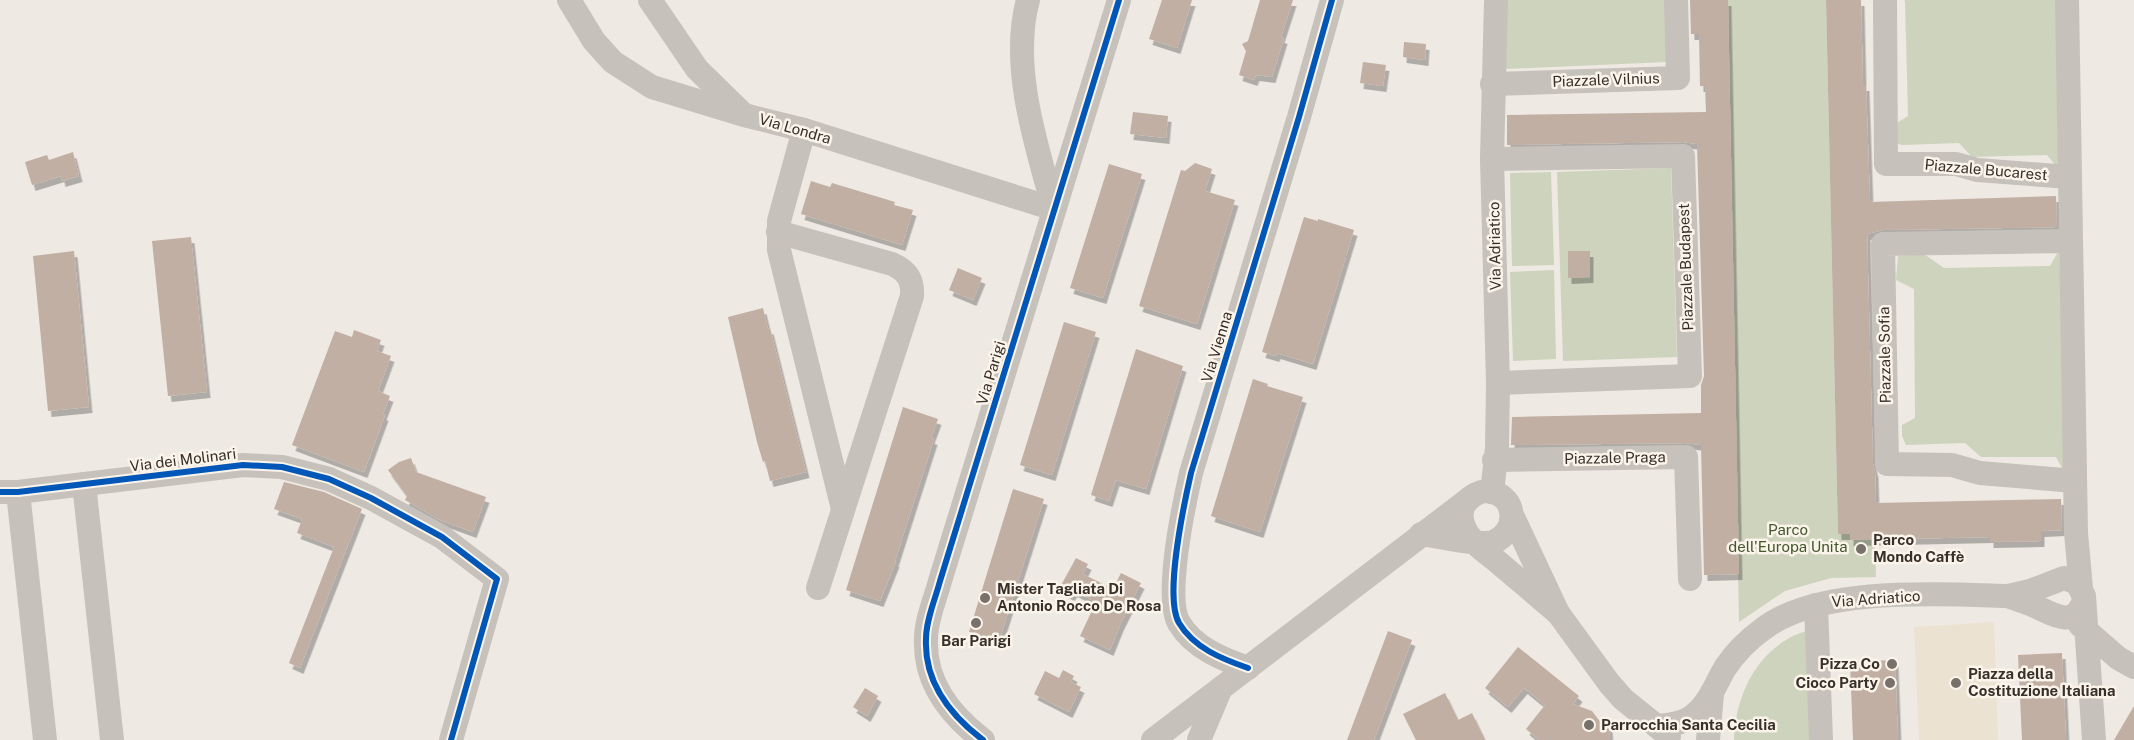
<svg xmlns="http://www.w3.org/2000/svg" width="2134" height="740" viewBox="0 0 2134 740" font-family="'Public Sans',sans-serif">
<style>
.green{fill:#ced3bd}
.plaza{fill:#ece2d2}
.building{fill:#c1afa4;filter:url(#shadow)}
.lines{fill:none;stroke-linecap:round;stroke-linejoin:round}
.minor{stroke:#c7c1bb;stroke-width:24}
.cycleway-casing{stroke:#faf4ea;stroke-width:10}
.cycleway{stroke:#0057b8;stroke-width:6}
.poi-dot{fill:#78706a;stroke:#faf4ea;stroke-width:2}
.labels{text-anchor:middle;stroke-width:5;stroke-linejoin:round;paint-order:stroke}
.street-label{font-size:15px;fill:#382f29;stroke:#faf4ea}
.park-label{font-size:15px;fill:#44562d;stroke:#faf4ea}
.poi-label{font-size:15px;font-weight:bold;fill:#382f29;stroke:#faf4ea;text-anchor:start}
</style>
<defs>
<filter id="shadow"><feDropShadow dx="3.5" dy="6" stdDeviation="0" flood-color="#0004"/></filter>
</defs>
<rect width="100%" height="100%" fill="#eee9e2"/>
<g class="green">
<polygon points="1505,0 1665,0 1667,62 1505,69"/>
<polygon points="1728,0 1826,0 1838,534 1850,534 1850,540 1875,539 1876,577 1831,578 1785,591 1739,622"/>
<polygon points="1904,0 2058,0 2061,166 2056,166 2047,155 1972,157 1959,143 1902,145 1896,143 1895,124 1908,116 1905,1"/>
<polygon points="1671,168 1677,357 1563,361 1557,172"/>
<polygon points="1551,172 1554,265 1512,266 1510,173"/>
<polygon points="2059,250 2068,468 2062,468 2056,457 1981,457 1965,443 1906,445 1902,436 1902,425 1915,418 1914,289 1896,280 1898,256 1924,254 1944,268 2050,266"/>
<polygon points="1554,270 1556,359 1513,361 1510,272"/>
<path d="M1814,629L1809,740H1734C1735,691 1762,640 1814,629Z"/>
</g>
<polygon class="plaza" points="1994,622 1998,740 1919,740 1914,627"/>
<g class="building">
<polygon points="1162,0 1192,0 1177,48 1149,39"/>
<polygon points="1260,0 1293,0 1281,37 1284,38 1272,77 1256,75 1254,80 1239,75 1246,51 1242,44 1248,41"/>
<polygon points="1690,0 1728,0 1739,574 1704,575 1701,445 1686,443 1511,445 1512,417 1701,413 1701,385 1704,376 1697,144 1683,142 1507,145 1507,115 1706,112 1705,86 1700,86 1699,34 1691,34"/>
<polygon points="1826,0 1861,0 1863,85 1866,85 1870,202 2056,196 2057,227 1883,230 1867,234 1873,464 1875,472 1876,503 2061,499 2062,530 2041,531 2041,541 1990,542 1990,537 1850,540 1850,534 1838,534"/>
<polygon points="1404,42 1426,44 1425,60 1403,57"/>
<polygon points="1363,62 1386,65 1383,86 1360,83"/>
<polygon points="1133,112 1168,116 1166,138 1130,134"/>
<polygon points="73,152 79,176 62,181 61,176 32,185 25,162 47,155 49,160"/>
<polygon points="1195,163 1212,169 1205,191 1235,200 1197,324 1139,306 1181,170 1185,171"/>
<polygon points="1109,164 1142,174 1103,298 1070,288"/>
<polygon points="811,181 830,187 832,183 895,202 894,205 913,210 902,245 801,214"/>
<polygon points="1304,217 1318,221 1318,219 1354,230 1313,364 1277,353 1276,356 1262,352"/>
<polygon points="191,237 207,392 168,396 152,241"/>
<polygon points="74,251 89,407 48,411 33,256"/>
<polygon points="1568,251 1590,251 1590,277 1568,278"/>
<polygon points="958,268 982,278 973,300 949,290"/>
<polygon points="763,308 768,329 770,328 806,472 770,481 765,461 763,462 757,442 728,317"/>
<polygon points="1064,322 1096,332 1052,475 1020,465"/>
<polygon points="354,330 381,340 377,351 391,356 378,391 390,396 383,414 385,415 364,472 292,445 335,331 352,337"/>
<polygon points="1136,349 1183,366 1146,489 1116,480 1109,501 1091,495"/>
<polygon points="1253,379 1268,384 1267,386 1303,397 1260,532 1211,516"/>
<polygon points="903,407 938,419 931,438 934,439 895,561 896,561 880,601 846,590"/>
<polygon points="411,458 416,472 486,497 473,532 440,520 405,500 407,496 388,470 399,462"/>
<polygon points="284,482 324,492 362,509 300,668 289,663 334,547 297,533 302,519 274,509"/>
<polygon points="1013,489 1044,499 999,641 969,632"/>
<polygon points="1076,558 1088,564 1083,574 1113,589 1121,573 1141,583 1120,625 1110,650 1080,636 1096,602 1074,591 1071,595 1059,589"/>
<polygon points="1388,631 1412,640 1374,740 1347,740"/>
<polygon points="1518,647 1579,696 1573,704 1592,711 1602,724 1609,724 1610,740 1539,740 1526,729 1545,705 1524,688 1508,707 1485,688"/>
<polygon points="2062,653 2066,740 2022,740 2018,655"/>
<polygon points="1895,660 1898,740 1853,740 1850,662"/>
<polygon points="1063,670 1074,676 1071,682 1081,687 1069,712 1034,694 1045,671 1059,678"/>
<polygon points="865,688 878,696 867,716 853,707"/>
<polygon points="1445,693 1458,720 1472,713 1485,740 1416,740 1403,714"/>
<polygon points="2134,706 2134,740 2114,740"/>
</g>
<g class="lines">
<g class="minor">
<polyline points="569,0 594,41 613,62 652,87 744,115 804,130 1054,209"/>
<polyline points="650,0 697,69 740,111"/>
<path d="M1028,0C1010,65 1036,145 1054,209"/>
<polyline points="1885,0 1886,164 1956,164 1977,170 2070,177"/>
<polyline points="2067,0 2076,533 2081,588"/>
<polyline points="1492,84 1678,78 1676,0"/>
<polyline points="804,130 779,221 779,250 843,509"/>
<polyline points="1492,159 1683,156 1690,376 1498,383"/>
<path d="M778,232L892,264C907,271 913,279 912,296L818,588"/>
<polyline points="2071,241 1883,244 1887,464 1952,465 1980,473 2075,481"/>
<polyline points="1494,460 1686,457 1690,579"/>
<polyline points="84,484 112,740"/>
<polyline points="0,492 18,492 243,465 282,467 329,479 371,498 442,537 497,579 451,740"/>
<polyline points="18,492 45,740"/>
<polyline points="1492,492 1497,448 1498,383 1492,159 1496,0"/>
<polyline points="1512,515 1558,613 1609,683 1623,699 1669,736"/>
<path d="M1421,534C1437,536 1480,546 1493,542C1518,533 1518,497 1491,492C1484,490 1476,493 1470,498C1459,507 1460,519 1466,531C1473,544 1487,553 1499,563C1518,579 1538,596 1558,613"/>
<path d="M2008,596C2015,599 2023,601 2030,604C2048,611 2072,631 2083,603"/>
<polyline points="1816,605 1821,740"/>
<polyline points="2080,625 2118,658 2134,667"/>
<path d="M1248,668C1222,659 1194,648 1179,623C1164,597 1184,504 1191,473L1299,117L1332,0"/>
<path d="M1657,726C1667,725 1679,724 1688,719C1707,709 1715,685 1725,668C1735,653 1749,639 1763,629C1818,586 1940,594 2008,596L2030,591L2064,578L2077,583L2084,596L2094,740"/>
<path d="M983,740C950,715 924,682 926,639C926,620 935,600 940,581L1119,0"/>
<polyline points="1153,740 1469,499"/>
<polyline points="1199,740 1220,690"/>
<polyline points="1708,740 1712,694"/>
</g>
<g class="cycleway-casing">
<g id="cycleway">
<polyline points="0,492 18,492 243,465 282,467 329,479 371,498 442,537 497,579 451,740"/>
<path d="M1248,668C1222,659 1194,648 1179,623C1164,597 1184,504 1191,473L1299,117L1332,0"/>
<path d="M983,740C950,715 924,682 926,639C926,620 935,600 940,581L1119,0"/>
</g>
</g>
<use href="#cycleway" class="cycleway"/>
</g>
<g class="poi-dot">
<circle cx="1861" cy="549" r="6"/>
<circle cx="985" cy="598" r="6"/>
<circle cx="976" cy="623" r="6"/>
<circle cx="1892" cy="664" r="6"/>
<circle cx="1890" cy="683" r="6"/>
<circle cx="1956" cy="683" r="6"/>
<circle cx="1589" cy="725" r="6"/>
</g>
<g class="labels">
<g class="street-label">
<text transform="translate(1606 80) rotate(-2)" y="5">Piazzale Vilnius</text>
<text transform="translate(795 129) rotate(16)" y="5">Via Londra</text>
<text transform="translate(1986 170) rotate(5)" y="5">Piazzale Bucarest</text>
<text transform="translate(1495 246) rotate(-91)" y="5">Via Adriatico</text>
<text transform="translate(1686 267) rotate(-92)" y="5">Piazzale Budapest</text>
<text transform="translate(1217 347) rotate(-73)" y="5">Via Vienna</text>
<text transform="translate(1885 355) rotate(-91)" y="5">Piazzale Sofia</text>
<text transform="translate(991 373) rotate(-73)" y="5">Via Parigi</text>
<text transform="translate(1615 458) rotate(-1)" y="5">Piazzale Praga</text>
<text transform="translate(183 460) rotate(-7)" y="5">Via dei Molinari</text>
<text transform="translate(1876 599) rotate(-4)" y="5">Via Adriatico</text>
</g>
<g class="park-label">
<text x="1788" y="535">Parco<tspan x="1788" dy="17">dell'Europa Unita</tspan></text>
</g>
<g class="poi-label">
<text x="1873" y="545">Parco<tspan x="1873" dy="17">Mondo Caffè</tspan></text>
<text x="997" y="594">Mister Tagliata Di<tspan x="997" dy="17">Antonio Rocco De Rosa</tspan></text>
<text x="976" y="646" text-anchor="middle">Bar Parigi</text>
<text x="1880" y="669" text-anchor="end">Pizza Co</text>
<text x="1968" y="679">Piazza della<tspan x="1968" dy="17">Costituzione Italiana</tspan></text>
<text x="1878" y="688" text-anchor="end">Cioco Party</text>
<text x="1601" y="730">Parrocchia Santa Cecilia</text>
</g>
</g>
</svg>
